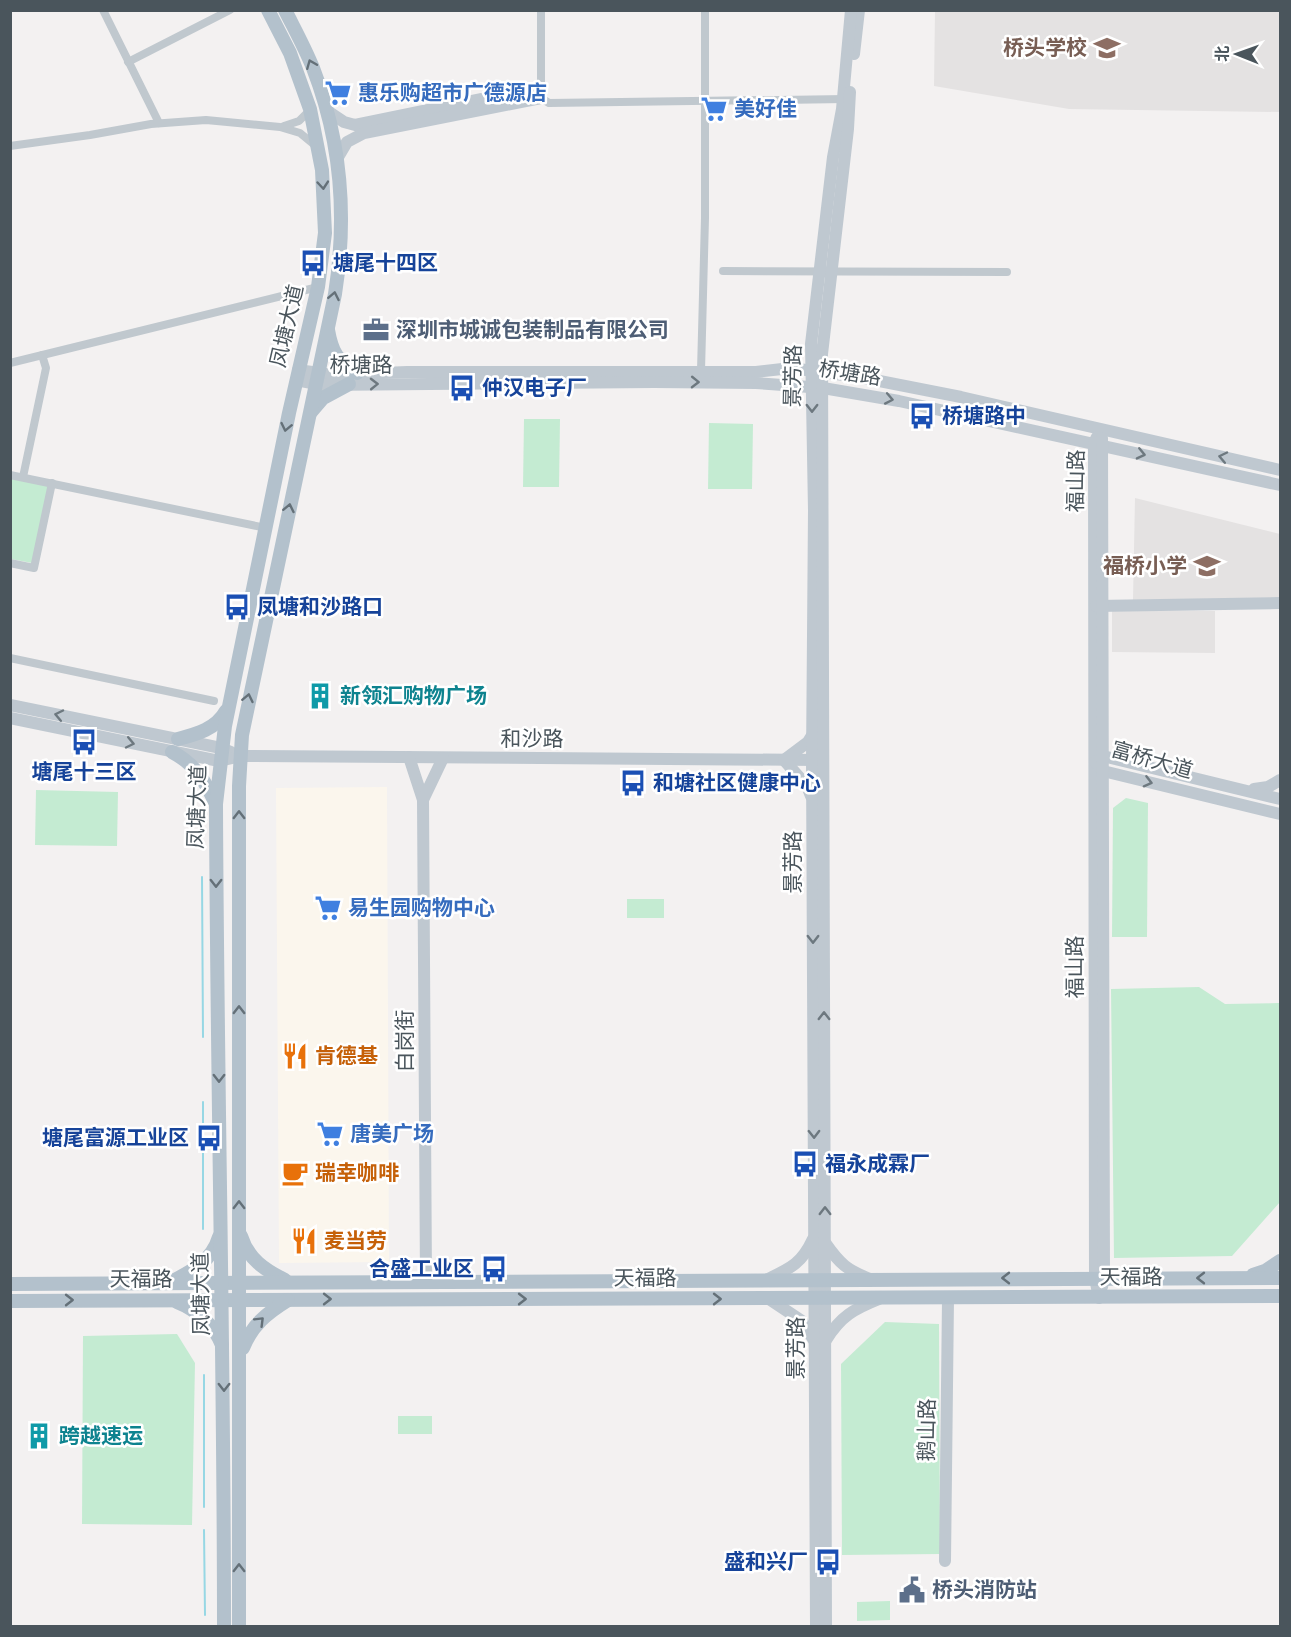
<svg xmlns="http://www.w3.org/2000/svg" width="1291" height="1637" viewBox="0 0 1291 1637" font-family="Quicksand,'Noto Sans SC',sans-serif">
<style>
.commercial{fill:#fbf6ed}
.education{fill:#e4e2e2}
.green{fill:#c4ebd2}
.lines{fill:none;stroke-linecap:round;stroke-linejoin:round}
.stream{stroke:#96d7e4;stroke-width:2}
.street{stroke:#c0c8ce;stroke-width:8}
.secondary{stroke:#bfc8d0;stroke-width:12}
.primary{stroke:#b3c1cc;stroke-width:14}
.oneway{stroke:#647078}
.oneway2{stroke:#6d787f}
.labels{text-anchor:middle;stroke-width:5;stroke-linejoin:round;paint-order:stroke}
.education-label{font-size:21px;font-weight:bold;fill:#785e54;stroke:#fff;text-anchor:end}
.shop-label{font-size:21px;font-weight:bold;fill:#366cbe;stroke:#fff;text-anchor:start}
.transit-label{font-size:21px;font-weight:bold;fill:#164399;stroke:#fff;text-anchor:start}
.street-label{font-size:21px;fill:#4a555c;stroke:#fff}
.service-label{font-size:21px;font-weight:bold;fill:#4e5e75;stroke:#fff;text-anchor:start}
.culture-label{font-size:21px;font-weight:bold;fill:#0d838f;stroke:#fff;text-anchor:start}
.food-label{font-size:21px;font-weight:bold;fill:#c56008;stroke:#fff;text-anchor:start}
</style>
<rect width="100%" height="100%" fill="#f3f1f1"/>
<polygon class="commercial" points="387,787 389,1262 279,1263 276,788"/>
<g class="education">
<polygon points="935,11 1280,11 1280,112 1069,109 934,86"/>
<polygon points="1135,498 1280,534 1280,598 1133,600"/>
<polygon points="1112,610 1215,611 1215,653 1112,652"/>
</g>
<g class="green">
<polygon points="524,419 560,419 559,487 523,487"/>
<polygon points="709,423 753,424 752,489 708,489"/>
<polygon points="11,478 48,486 32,563 11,559"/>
<polygon points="36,790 118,792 117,846 35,845"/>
<polygon points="1126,798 1148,803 1147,937 1112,937 1113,808"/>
<rect x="627" y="899" width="37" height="19"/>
<polygon points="1199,987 1225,1004 1279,1003 1280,1202 1232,1256 1114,1258 1111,989"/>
<polygon points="885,1322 939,1324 940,1554 842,1555 841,1364"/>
<polygon points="177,1334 195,1363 192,1525 82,1524 83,1336"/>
<rect x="398" y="1416" width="34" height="18"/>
<polygon points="890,1601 890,1620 857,1621 857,1602"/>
</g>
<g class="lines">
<g class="stream">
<polyline points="202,877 203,1037"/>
<polyline points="203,1102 203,1229"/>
<polyline points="204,1375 204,1507"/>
<polyline points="204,1530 205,1615"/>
</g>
<g class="street">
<polyline points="103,10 159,123"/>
<polyline points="128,62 230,10"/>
<polyline points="541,98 549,103 846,99"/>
<polyline points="541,98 541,10"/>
<polyline points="284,126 299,121 310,110"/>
<polyline points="10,146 90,135 151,124 206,120 280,127 300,133 317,147"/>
<polyline points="723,271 1007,272"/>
<polyline points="10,363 318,287"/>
<polyline points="701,371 705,218 705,10"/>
<polyline points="10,475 266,528"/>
<polyline points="23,477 46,368 42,355"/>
<polyline points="10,563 34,568 52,483"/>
<polyline points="10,658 214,701"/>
</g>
<g class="secondary">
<polyline points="854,54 859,10"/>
<polyline points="326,110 344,122 355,125 530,89 541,98"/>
<polyline points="337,159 347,142 364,133 541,98"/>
<polyline points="298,370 333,375 407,372 756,372 791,368 859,377 961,397 1280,470"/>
<polyline points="296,380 322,385 654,382 756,383 823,388 899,401 1280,485"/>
<polyline points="1097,437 1094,443 1095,1278 1099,1298"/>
<polyline points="1096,606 1280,603"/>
<polyline points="10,705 221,748 231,752"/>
<polyline points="10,718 219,761 241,756 818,760"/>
<polyline points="409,757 423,800 426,1281"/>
<polyline points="1254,789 1268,787 1280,780"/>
<polyline points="811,796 807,786 784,760 808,742 813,734"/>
<polyline points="1280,799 1103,756 1095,762 1103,771 1280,814"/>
<polyline points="423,800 443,758"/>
<path d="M826,1244C840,1264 847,1270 870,1279"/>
<path d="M768,1279C791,1268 802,1263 813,1239"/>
<polyline points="1102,1287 1104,1278 1102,438"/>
<polyline points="769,1299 802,1321 815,1342"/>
<path d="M826,1340C841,1316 854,1309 879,1299"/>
<polyline points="945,1561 948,1299"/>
<polyline points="816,1626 812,760 814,510 811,344 833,157 842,109 851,10"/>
<polyline points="826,1626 822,354 848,129 850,92"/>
</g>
<g class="primary">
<path d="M328,330C332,353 337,360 357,373"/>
<polyline points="311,412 323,398 349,384"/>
<path d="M178,739C197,734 216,729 226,711"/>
<path d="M172,752C195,764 205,781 216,804"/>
<path d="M241,1236C248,1259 265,1270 285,1280"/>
<polyline points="1253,1275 1265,1271 1280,1261"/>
<path d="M171,1282C192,1271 212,1261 219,1237"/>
<polyline points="10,1284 1280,1278"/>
<polyline points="10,1301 1280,1296"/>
<path d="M177,1302C197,1310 214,1325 222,1345"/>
<path d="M243,1348C252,1325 267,1313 288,1300"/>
<path d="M224,1626C224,1352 217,1078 216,804L225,726L289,413L318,287L325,233L322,170L310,109L290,53L268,10"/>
<path d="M239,1626V786L242,735L335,294C347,218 341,140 313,68C305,48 295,30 285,10"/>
</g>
</g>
<defs><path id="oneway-chevron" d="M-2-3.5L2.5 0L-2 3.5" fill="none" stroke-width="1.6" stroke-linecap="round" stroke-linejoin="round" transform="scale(1.5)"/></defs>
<g class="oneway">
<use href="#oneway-chevron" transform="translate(311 64) rotate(-112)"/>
<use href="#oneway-chevron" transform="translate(323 185) rotate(85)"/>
<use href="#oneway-chevron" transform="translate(334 296) rotate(-79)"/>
<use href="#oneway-chevron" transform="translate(286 427) rotate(102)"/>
<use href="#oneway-chevron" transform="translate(289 508) rotate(-78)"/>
<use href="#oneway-chevron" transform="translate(248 698) rotate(-78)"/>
<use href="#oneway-chevron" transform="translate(239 815) rotate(-90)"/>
<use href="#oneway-chevron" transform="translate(216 883) rotate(90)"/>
<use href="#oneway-chevron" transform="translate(239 1010) rotate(-90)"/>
<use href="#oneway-chevron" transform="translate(219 1078) rotate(90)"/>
<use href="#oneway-chevron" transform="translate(239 1205) rotate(-90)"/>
<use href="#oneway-chevron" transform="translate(1006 1278) rotate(180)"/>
<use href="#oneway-chevron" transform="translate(1201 1278) rotate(-180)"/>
<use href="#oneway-chevron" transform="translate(327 1299)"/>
<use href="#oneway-chevron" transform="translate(522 1299)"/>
<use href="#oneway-chevron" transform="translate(717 1299)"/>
<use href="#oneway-chevron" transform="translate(69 1300)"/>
<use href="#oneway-chevron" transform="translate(260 1321) rotate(-45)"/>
<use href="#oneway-chevron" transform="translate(224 1387) rotate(90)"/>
<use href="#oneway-chevron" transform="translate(239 1568) rotate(-90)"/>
</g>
<g class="oneway2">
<use href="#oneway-chevron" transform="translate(695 382) rotate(1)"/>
<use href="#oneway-chevron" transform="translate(374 384) rotate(-1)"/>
<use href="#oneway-chevron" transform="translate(889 399) rotate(11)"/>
<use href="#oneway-chevron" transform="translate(812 408) rotate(90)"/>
<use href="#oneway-chevron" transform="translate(1141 454) rotate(13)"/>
<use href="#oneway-chevron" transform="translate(1223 457) rotate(-168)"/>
<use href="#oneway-chevron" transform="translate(59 715) rotate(-168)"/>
<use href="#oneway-chevron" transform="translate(130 743) rotate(12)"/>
<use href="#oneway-chevron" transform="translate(1148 782) rotate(14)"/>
<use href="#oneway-chevron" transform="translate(813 939) rotate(90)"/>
<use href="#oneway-chevron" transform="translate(824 1016) rotate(-90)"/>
<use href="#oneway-chevron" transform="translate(814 1134) rotate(89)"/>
<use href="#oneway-chevron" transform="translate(825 1211) rotate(-90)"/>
</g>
<defs>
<g id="school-bare" transform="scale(2.07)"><path d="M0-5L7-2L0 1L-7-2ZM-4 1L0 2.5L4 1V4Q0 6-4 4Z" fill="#8d6e63" stroke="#fff" stroke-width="2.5" paint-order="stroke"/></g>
<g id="supermarket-bare" transform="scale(2.07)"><path d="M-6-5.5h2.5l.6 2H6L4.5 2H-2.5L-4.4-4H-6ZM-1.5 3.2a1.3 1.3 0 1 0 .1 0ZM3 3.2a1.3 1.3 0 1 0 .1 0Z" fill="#3f7fe0" stroke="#fff" stroke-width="2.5" paint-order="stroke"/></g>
<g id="bus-bare" transform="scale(2.07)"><path d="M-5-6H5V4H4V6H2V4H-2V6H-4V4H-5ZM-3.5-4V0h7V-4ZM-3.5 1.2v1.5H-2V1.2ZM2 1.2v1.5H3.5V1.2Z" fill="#1a4fb4" stroke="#fff" stroke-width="2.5" paint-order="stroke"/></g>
<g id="office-bare" transform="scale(2.07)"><path d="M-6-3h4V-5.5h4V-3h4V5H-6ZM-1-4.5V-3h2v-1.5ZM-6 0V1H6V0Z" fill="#5c6f8a" stroke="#fff" stroke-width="2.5" paint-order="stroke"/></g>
<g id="building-bare" transform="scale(2.07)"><path d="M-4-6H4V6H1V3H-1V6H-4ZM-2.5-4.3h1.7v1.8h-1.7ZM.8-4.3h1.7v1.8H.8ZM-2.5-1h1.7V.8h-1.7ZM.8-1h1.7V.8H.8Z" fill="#0f9aa8" stroke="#fff" stroke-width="2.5" paint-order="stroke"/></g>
<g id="restaurant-bare" transform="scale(2.07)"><path d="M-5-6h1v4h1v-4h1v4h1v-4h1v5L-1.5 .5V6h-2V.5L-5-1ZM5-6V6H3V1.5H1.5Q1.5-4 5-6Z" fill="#e8710a" stroke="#fff" stroke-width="2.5" paint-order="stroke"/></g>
<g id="cafe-bare" transform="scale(2.07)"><path d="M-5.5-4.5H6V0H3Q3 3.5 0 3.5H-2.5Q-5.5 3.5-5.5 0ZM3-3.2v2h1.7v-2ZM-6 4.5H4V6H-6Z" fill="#e8710a" stroke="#fff" stroke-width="2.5" paint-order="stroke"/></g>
<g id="civic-bare" transform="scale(2.07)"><path d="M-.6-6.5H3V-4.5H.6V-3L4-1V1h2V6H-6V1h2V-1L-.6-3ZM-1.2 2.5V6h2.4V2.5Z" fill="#5c6f8a" stroke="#fff" stroke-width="2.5" paint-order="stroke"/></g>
</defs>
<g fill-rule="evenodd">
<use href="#school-bare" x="1107" y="48"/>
<use href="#supermarket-bare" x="338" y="93"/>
<use href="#supermarket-bare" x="714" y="109"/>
<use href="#bus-bare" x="313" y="263"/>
<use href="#office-bare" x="376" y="330"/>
<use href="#bus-bare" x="462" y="388"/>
<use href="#bus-bare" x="922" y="416"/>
<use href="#school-bare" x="1207" y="566"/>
<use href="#bus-bare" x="237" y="607"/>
<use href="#building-bare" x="320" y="696"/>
<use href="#bus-bare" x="84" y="742"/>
<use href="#bus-bare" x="633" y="783"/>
<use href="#supermarket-bare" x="328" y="908"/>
<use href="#restaurant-bare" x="295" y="1056"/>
<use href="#supermarket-bare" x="330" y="1134"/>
<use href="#bus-bare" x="209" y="1138"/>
<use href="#bus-bare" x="805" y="1164"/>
<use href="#cafe-bare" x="295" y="1173"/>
<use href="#restaurant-bare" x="304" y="1241"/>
<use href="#bus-bare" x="494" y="1269"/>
<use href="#building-bare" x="39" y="1436"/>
<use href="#bus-bare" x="828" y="1562"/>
<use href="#civic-bare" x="912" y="1590"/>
</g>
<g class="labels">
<g class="education-label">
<text x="1087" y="55">桥头学校</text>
<text x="1187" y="573">福桥小学</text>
</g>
<g class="shop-label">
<text x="358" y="100">惠乐购超市广德源店</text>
<text x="734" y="116">美好佳</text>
<text x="348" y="915">易生园购物中心</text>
<text x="350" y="1141">唐美广场</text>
</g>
<g class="transit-label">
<text x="333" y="270">塘尾十四区</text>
<text x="482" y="395">仲汉电子厂</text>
<text x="942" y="423">桥塘路中</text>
<text x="257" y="614">凤塘和沙路口</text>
<text x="84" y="779" text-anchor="middle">塘尾十三区</text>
<text x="653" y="790">和塘社区健康中心</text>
<text x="189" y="1145" text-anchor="end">塘尾富源工业区</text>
<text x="825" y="1171">福永成霖厂</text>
<text x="474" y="1276" text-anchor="end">合盛工业区</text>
<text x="808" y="1569" text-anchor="end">盛和兴厂</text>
</g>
<g class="street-label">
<text transform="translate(287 326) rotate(-77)" y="7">凤塘大道</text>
<text x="361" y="372">桥塘路</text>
<text transform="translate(850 373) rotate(9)" y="7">桥塘路</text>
<text transform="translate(793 376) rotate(-89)" y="7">景芳路</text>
<text transform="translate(1076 481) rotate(-89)" y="7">福山路</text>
<text x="532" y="746">和沙路</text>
<text transform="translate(1152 760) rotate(16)" y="7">富桥大道</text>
<text transform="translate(197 807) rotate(-88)" y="7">凤塘大道</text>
<text transform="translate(793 862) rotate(-90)" y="7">景芳路</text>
<text transform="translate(1075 967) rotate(-90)" y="7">福山路</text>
<text transform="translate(405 1041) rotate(-90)" y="7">白岗街</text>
<text x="1131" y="1284">天福路</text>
<text x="645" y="1285">天福路</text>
<text x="141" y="1286">天福路</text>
<text transform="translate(201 1294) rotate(-91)" y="7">凤塘大道</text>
<text transform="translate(796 1348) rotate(-90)" y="7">景芳路</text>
<text transform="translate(927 1430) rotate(-89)" y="7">鹅山路</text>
</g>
<g class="service-label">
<text x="396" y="337">深圳市城诚包装制品有限公司</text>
<text x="932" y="1597">桥头消防站</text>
</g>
<g class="culture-label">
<text x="340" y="703">新领汇购物广场</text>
<text x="59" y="1443">跨越速运</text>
</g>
<g class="food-label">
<text x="315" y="1063">肯德基</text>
<text x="315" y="1180">瑞幸咖啡</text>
<text x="324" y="1248">麦当劳</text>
</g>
</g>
<rect width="1291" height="1637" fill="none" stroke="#4a555c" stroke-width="24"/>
<g transform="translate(1237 54) rotate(271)" stroke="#ffffff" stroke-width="4.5" paint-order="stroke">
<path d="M0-4.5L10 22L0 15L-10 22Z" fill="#4a555c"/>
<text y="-9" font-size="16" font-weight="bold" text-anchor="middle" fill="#4a555c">北</text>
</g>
</svg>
